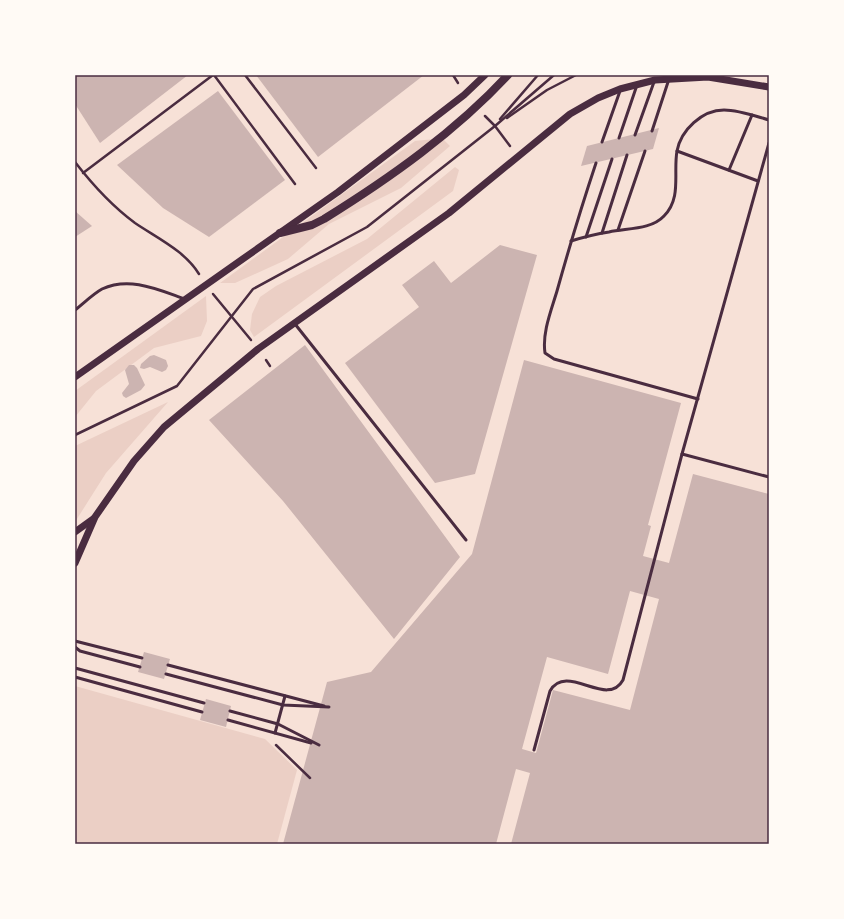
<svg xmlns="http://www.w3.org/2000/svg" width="844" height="919" viewBox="0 0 844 919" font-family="'Libre Baskerville',serif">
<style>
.green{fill:#ebcfc5}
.building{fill:#ccb4b1;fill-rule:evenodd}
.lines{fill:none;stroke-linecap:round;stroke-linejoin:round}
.path{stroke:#4a2c40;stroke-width:2.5}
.service{stroke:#4a2c40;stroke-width:3}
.tertiary{stroke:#4a2c40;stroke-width:7}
.secondary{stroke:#4a2c40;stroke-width:8}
.neatline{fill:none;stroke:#4a2c40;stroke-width:1.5}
</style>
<rect width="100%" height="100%" fill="#f7e1d7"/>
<g class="green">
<polygon points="434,139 444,140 450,146 401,188 329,224 288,259 235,283 220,283 415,141"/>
<polygon points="455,167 459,170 453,191 254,337 250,330 252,314 260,297 276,286 367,239"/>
<polygon points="206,296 207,321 201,336 154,348 96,391 75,417 75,391"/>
<polygon points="168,402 106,473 75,522 75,446"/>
<polygon points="75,686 265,739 297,770 277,844 75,844"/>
</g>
<g class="building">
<polygon points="75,75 188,75 100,143 75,104"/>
<polygon points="256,75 424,75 318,157"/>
<polygon points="218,91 285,180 209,237 163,208 117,165"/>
<polygon points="659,128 653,149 581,166 587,146"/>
<polygon points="75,211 92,226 75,237"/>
<polygon points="500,245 537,255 475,474 435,483 345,363 419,307 402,285 434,261 451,283"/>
<polygon points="305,345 460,557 394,639 283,501 209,420"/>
<polygon points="154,355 166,360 168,366 166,370 162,372 150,367 144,369 140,368 141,364 150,356"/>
<path d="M524,360L681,403L648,525L651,526L643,556L669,563L693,474L769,494V844H511L530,773L516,769L496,844H283L327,682L371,672L472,554ZM630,591L659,599L630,710L553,690L536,753L522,749L547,657L608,674Z"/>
<polygon points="129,365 134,365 137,368 145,385 141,390 126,398 123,396 122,393 129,384 125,370"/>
<polygon points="144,652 170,659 164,679 138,672"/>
<polygon points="206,699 231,706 226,727 200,720"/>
</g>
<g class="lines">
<g class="path">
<polyline points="214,75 295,184"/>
<polyline points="245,75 316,168"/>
<polyline points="453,75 458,83"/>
<polyline points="485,116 495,126 510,146"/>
<polyline points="507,118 547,90 576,75"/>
<polyline points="500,119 538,75"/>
<path d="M75,162C92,184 112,206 135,223C157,238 185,251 199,274"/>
<polyline points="83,173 213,75"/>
<polyline points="213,294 251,340"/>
<polyline points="266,360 270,366"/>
<polyline points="75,435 177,386 253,289 367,227 495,126 554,75"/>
<polyline points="276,745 310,778"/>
</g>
<g class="service">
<polyline points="652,131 669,79"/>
<polyline points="635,135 654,82"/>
<polyline points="619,138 637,85"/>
<polyline points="602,142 620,91"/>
<polyline points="769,143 682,454 769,477"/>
<polyline points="677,151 758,181"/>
<path d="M596,163C582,205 569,248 557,291C551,311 542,333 545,353L554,359L698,399"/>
<polyline points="729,170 752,115"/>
<polyline points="618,230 645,151"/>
<polyline points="602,233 627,155"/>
<polyline points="586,237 612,159"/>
<path d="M571,241C584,237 596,234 609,232C627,228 651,230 664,216C682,198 673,173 677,151C681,130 702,110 724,110C739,110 755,116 769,120"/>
<path d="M75,310C84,303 93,294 102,289C130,276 159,290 185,299"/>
<polyline points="295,324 466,540"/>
<polyline points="75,641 142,658"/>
<polyline points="75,647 80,651 140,667"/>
<polyline points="168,665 324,706"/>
<polyline points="75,668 204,703"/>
<polyline points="166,674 283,705 329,707"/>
<polyline points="75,677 202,712"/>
<polyline points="230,711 278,724 319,745"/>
<polyline points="228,720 311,743"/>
<polyline points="275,733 285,696"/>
<path d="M534,750L550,691C567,662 607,709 623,680L682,454"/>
</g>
<g class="tertiary">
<polyline points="75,377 338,192 464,95 485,75"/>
<polyline points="75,532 93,519"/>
<polyline points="75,563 95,517 134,461 164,427 258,349 449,213 570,114 598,98 620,89 655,80 708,77 769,87"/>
</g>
<path class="secondary" d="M280,233L312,225L324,219C390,178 455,132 508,75"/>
</g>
<rect width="844" height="919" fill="none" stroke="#fffaf5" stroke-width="152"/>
<rect x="76" y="76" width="692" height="767" class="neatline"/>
</svg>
